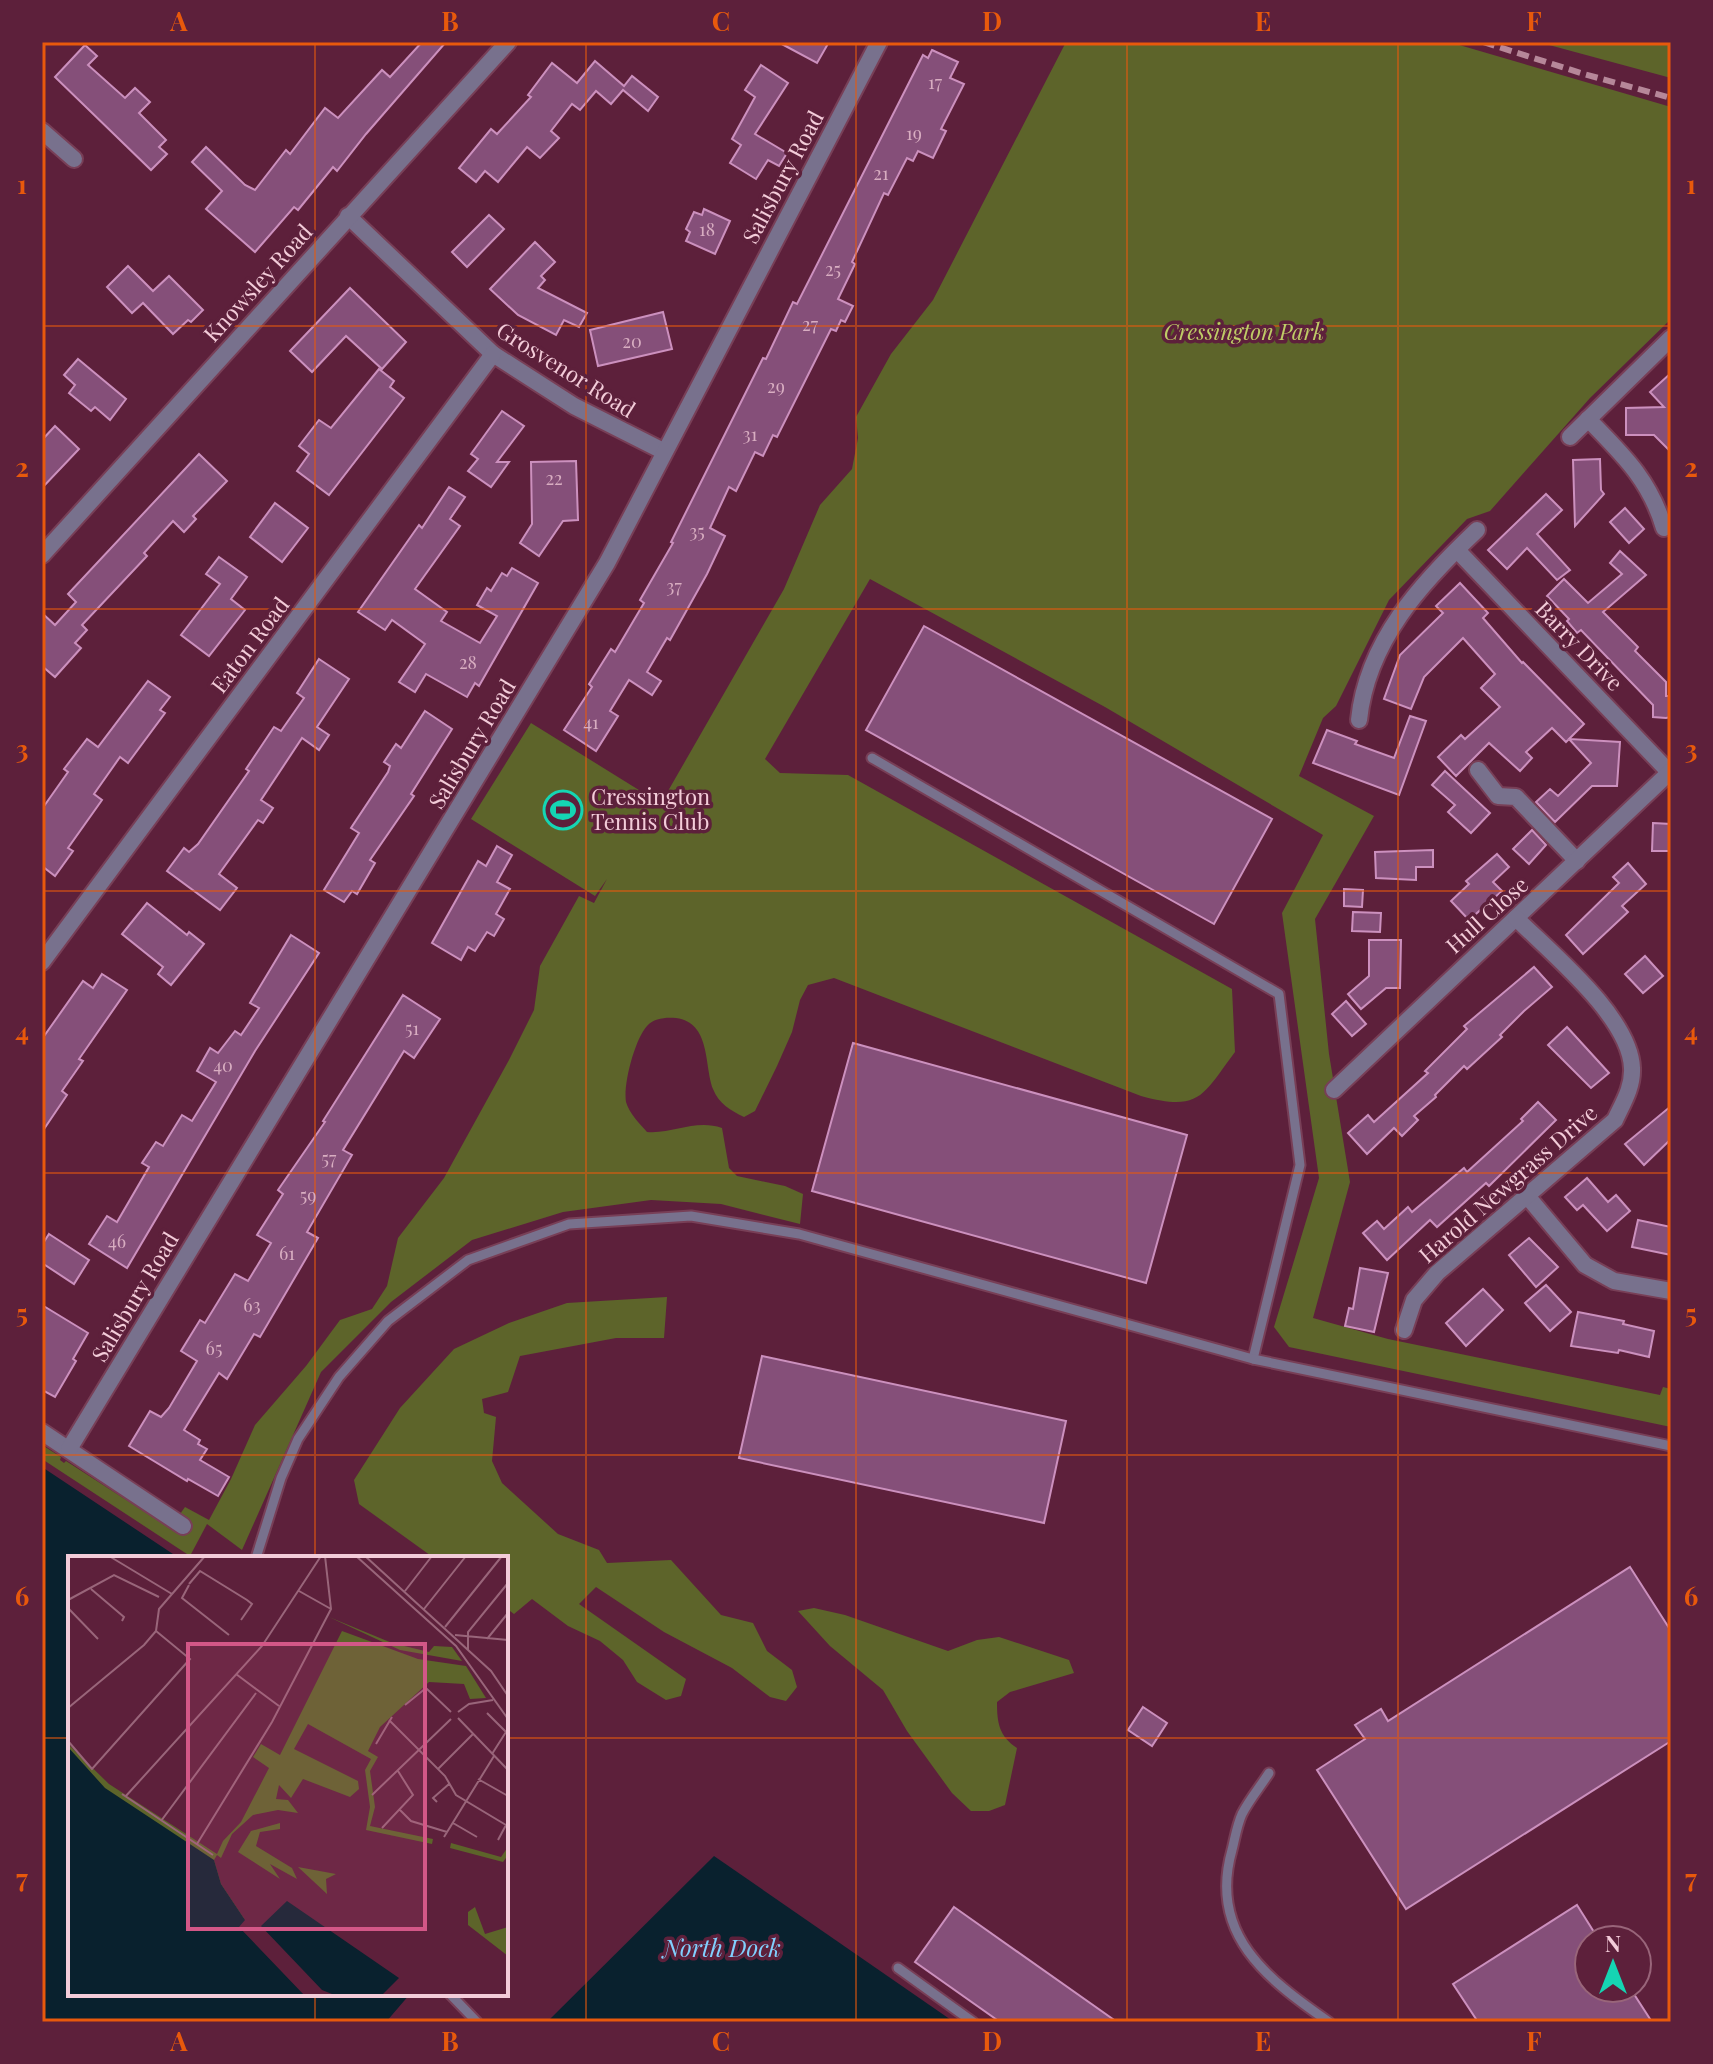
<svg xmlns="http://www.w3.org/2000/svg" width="1713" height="2064" viewBox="0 0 1713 2064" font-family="'Playfair Display',serif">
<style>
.green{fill:#5d642a}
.water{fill:#09212e}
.building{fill:#854f79;stroke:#cc90be;stroke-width:2}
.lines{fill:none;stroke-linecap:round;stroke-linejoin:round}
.service-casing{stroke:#783f57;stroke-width:13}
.minor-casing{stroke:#783f57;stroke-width:20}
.service{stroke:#78718d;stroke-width:9}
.minor{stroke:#78718d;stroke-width:16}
.rail{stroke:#b68799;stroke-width:6;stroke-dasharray:12 6;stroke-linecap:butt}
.grid{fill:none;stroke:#e8590c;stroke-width:2;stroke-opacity:0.55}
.labels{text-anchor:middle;stroke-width:7;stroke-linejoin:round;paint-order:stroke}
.number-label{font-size:18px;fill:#d8adc1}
.street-label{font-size:22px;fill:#f3ccd9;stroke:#5d203b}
.park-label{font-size:22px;font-style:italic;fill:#bfcc67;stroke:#5d203b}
.poi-label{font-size:22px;fill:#f3ccd9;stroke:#5d203b;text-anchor:start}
.water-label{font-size:24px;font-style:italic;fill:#81d0fe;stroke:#5d203b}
.inset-road{fill:none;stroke:#99657a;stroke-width:2}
.view{fill:#d35787;fill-opacity:0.15;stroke:#d35787;stroke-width:4}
.inset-edge{fill:none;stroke:#f3ccd9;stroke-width:4}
.neatline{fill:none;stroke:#e8590c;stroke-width:3}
.grid-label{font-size:26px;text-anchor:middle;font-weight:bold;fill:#e8590c}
</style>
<rect width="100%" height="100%" fill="#5d203b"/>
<g class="green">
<path d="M1066,42H1449L1671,107V319L1590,398L1490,511L1467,519L1389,600L1336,706L1323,718L1299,776L1374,816L1315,919L1329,1054L1350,1182L1313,1318L1388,1339L1660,1395L1663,1387L1671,1389V1427L1289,1347L1274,1327L1319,1178L1282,913L1323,835L1105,707L870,579L765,759L780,773L848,775L1232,989L1235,1052C1202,1096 1200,1112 1141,1096L834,978L808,985L800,1000L792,1032L777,1066L755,1111L744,1117C730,1110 719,1104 713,1089C704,1065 711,1023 676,1018C666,1017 654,1018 647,1026C635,1039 623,1084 626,1102C629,1113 640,1124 647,1132C674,1134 695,1119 722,1128L729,1168L737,1176L785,1186L803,1194L800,1224L721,1204L651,1200L563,1212L472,1240L391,1302L321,1372L242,1550L207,1524L190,1556L42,1459V1445L61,1457L60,1460L64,1463L66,1461L179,1534L187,1518L180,1514L185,1507L209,1520L231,1479L255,1425L306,1366L340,1320L372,1309L387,1286L398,1238L444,1178L509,1060L534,1010L540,966L579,896L594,903L607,879L595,896L471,819L531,723L655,800L653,804L660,805L784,589L820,505L852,469L858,438L856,417L891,354L933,300Z"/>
<polygon points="1538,42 1671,42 1671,78"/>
<polygon points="667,1297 664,1338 616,1338 520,1356 508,1392 482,1399 484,1413 496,1417 492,1461 502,1483 558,1534 599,1550 607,1563 671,1560 721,1615 753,1623 767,1651 792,1670 797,1687 786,1701 770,1697 732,1668 664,1632 596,1587 579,1604 686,1679 681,1696 666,1700 637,1682 623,1660 600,1641 568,1626 532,1599 514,1614 506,1608 506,1558 434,1558 359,1504 354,1480 400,1408 454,1349 509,1323 567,1303"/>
<path d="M814,1608L845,1615L948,1651L977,1640L999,1637L1069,1660L1074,1673L1010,1692L997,1702C997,1723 999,1736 1017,1748L1005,1805L989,1811H971L952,1793L907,1731L883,1690L830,1646L798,1611Z"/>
</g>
<g class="water">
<polygon points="42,1467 179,1558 70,1558 70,1994 410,1994 386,2022 42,2022"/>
<polygon points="714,1856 954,2022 547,2022"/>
</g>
<g class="building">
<polygon points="422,42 446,42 366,134 337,171 333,167 298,210 294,207 255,252 206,209 222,191 192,162 206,147 245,185 255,190 286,150 290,154 325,108 338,118 382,70 390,77"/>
<polygon points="778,42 829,42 817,63"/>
<polygon points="85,45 97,56 88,65 125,98 135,88 150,102 139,113 166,140 159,147 167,154 151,170 55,77"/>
<polygon points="932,50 958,62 950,78 964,84 941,129 946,131 933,158 918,151 913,161 907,158 888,195 884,193 852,262 855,264 838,299 853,306 845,322 841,320 836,331 831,329 777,437 773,435 763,456 755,452 736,491 729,487 710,528 725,536 707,574 670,640 667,638 647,672 661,681 652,695 629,680 610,711 618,716 596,751 564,730 592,687 589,684 611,649 615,652 644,603 640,600 673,543 671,542 763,358 766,359 793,302 797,304 923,55 928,58"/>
<polygon points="595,61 624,86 632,76 658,97 648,111 623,90 611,104 596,91 580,110 572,104 551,131 559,138 540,158 527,147 498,182 485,171 476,182 459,168 491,129 497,134 531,97 528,95 552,63 577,83"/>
<polygon points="761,65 788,83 755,134 787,153 779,166 768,160 756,179 730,163 741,145 732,139 755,97 745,90"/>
<polygon points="704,209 730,221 715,254 686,241 690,232 686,229 694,212 702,215"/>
<polygon points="489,215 504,229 467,267 452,252"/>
<polygon points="535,242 555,262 541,276 545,280 538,288 587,313 579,327 564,320 556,335 518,315 490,289"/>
<polygon points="128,266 153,291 169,276 203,310 191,322 188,320 173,334 143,303 132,313 107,287"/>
<polygon points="350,288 406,342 382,369 346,336 312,372 290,351"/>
<polygon points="663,312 672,349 598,366 590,330"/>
<polygon points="78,359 126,399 110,420 95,407 91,411 69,393 75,385 64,375"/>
<polygon points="379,369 394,381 390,387 404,398 329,495 297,471 309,454 299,446 319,420 331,428"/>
<polygon points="1671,373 1671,452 1654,435 1626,435 1626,408 1664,407 1650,392"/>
<polygon points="502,411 524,426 497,462 509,462 491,487 468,471 478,459 471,454"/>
<polygon points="55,426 79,449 42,488 42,440"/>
<polygon points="199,454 227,481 193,516 196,519 184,532 173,521 144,553 147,556 82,625 87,630 75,643 81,648 55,677 42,666 42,613 55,625 76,602 68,594"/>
<polygon points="1600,459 1601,490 1604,494 1575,526 1573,460"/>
<polygon points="576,461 578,520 563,521 539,556 520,543 532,524 531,462"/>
<polygon points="449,487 465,497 450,519 460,526 415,589 447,612 441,621 480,643 497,616 477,605 487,588 491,591 502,573 507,576 512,568 538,583 479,686 475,683 467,697 426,674 415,692 399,682 425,644 392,620 385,630 358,612 419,525 422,528"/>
<polygon points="1546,494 1562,510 1537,534 1570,570 1557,580 1527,548 1507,569 1488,550"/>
<polygon points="275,503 308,528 282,562 250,537"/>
<polygon points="1625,508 1644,529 1629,543 1610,522"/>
<polygon points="1620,551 1646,575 1603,612 1638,647 1635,651 1666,682 1666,696 1671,696 1671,717 1666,718 1653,717 1653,705 1581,630 1577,633 1567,621 1569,619 1547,596 1564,579 1588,603 1622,574 1610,563"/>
<polygon points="219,557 247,577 231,599 245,610 209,656 181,635 220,584 206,574"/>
<polygon points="1460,583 1488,613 1483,618 1522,663 1523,662 1584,724 1569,739 1620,742 1617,786 1592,786 1555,822 1536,802 1550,789 1558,796 1591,763 1569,739 1566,742 1552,728 1526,752 1532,758 1520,771 1489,743 1456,776 1438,757 1461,735 1465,739 1500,707 1481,688 1495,674 1463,638 1424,677 1411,709 1384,699 1400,655 1443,613 1436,606"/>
<polygon points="924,626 1272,819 1214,924 866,730"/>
<polygon points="319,659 349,679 317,727 329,735 319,750 302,738 261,800 273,808 263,823 258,820 219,874 237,888 220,910 167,871 184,848 189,852 198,844 249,771 246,769 274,727 281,731 304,698 297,693"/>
<polygon points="148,681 170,697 160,710 165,713 128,763 120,757 94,794 102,800 68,848 73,851 55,876 42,866 42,809 68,772 64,769 87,739 98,747"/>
<polygon points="425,711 452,729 411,794 414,796 370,860 375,863 357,894 352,891 344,902 324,890 359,833 351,828 388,772 390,766 384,762 396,744 401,748"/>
<polygon points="1410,716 1426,721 1399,795 1313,763 1327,730 1357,741 1355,744 1394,758"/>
<polygon points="1445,771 1490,813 1471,833 1448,812 1455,805 1432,785"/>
<polygon points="1653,823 1671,824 1671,851 1652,851"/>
<polygon points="1532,830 1546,845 1529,864 1513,849"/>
<polygon points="497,846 512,855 497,882 510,889 496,914 504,919 494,936 487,932 475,951 468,947 461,960 432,943 478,861 486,866"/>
<polygon points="1433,850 1433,867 1416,867 1416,880 1376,878 1375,852"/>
<polygon points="1497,854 1509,867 1493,882 1502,891 1469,920 1451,901 1469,884 1466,881"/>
<polygon points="1628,863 1646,884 1622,906 1628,912 1583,954 1566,935 1619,883 1613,877"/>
<polygon points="1344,889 1363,890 1362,907 1344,906"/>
<polygon points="147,903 187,935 189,932 204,944 171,985 158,974 163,967 122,934"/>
<polygon points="1353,912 1381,913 1380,932 1352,931"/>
<polygon points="291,935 319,953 255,1051 127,1268 89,1244 107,1216 117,1222 149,1167 142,1163 156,1142 163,1146 182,1115 192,1121 216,1082 197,1071 210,1048 218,1053 235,1031 241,1035 259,1008 250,1003"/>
<polygon points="1369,940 1401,940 1400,988 1386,988 1361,1009 1348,994 1369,976"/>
<polygon points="1645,956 1663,976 1643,993 1625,974"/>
<polygon points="1534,967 1552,987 1524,1011 1500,1035 1502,1037 1467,1069 1464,1066 1435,1095 1436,1097 1414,1116 1418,1120 1402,1136 1394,1128 1367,1154 1348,1133 1368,1115 1374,1122 1428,1073 1425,1071 1467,1029 1464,1026"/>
<polygon points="102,974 127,990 79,1059 83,1061 62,1091 67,1095 42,1132 42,1039 83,981 93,988"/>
<polygon points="403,995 440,1019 414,1058 404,1051 343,1150 352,1155 307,1232 318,1238 260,1337 254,1334 227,1379 219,1373 184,1430 200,1440 198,1444 207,1449 200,1460 229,1477 218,1496 188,1479 187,1481 129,1446 150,1411 161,1417 169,1408 197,1361 181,1351 200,1320 205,1323 235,1274 248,1281 271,1243 257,1235 283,1194 278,1190 325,1122 323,1121"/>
<polygon points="1346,1001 1366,1024 1352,1036 1332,1014"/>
<polygon points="1567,1027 1609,1073 1591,1088 1548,1045"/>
<polygon points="853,1043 1187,1135 1146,1283 812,1191"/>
<polygon points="1538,1102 1556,1120 1489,1186 1486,1183 1437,1227 1430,1220 1387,1260 1363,1233 1377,1221 1384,1229 1408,1207 1412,1212 1464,1168 1467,1172 1523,1121 1521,1119"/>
<polygon points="1671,1106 1671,1139 1644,1165 1625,1144"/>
<polygon points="1587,1178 1608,1202 1616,1195 1630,1211 1607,1231 1583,1205 1577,1210 1565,1197"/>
<polygon points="1638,1220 1671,1227 1671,1255 1632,1247"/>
<polygon points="49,1234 89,1260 74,1284 42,1263 42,1245"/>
<polygon points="1529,1238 1558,1267 1536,1287 1509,1255"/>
<polygon points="1360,1268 1388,1273 1374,1332 1345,1326 1349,1308 1353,1309"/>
<polygon points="1546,1285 1571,1312 1550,1331 1525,1303"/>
<polygon points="1483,1289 1503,1310 1466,1346 1446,1323"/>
<polygon points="42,1305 88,1333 73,1359 76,1361 55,1397 42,1390"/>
<polygon points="1578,1312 1624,1321 1623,1324 1654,1331 1649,1357 1619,1350 1618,1353 1571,1346"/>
<polygon points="762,1356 1066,1421 1044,1523 739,1458"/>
<polygon points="1630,1567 1671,1631 1671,1741 1406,1909 1317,1770 1365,1739 1355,1725 1381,1709 1388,1721"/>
<polygon points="1143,1707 1167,1723 1152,1746 1128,1730"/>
<polygon points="1577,1905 1599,1940 1589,1940 1589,1988 1630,1988 1652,2022 1478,2022 1453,1984"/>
<polygon points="954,1907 1117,2022 1000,2022 915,1962"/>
</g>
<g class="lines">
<g class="service-casing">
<g id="service">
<polyline points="872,758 1279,994 1300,1165 1253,1359"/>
<polyline points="256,1558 281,1478 298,1439 339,1377 388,1321 468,1260 569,1224 691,1216 799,1234 1253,1359 1671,1446"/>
<path d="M1269,1773C1260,1787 1249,1800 1242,1814C1237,1825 1235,1838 1232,1850C1208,1934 1267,1979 1329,2022"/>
<polyline points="898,1968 973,2022"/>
<polyline points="450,1994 477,2022"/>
</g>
</g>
<g class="minor-casing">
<g id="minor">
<polyline points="42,131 74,159"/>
<polyline points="348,216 493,354 574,406 663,451"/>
<path d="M1588,419C1623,455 1650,480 1664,528"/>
<polyline points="1570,437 1671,338"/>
<polyline points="1457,550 1671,774"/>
<polyline points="42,555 508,42"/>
<path d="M1359,720C1367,641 1422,582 1477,530"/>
<polyline points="1478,770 1498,796 1516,797 1577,861"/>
<polyline points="42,962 493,354"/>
<polyline points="1334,1090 1671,771"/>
<polyline points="1527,1196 1585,1265 1614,1281 1671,1291"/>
<path d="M1404,1330L1414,1300L1437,1273L1615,1120C1623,1103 1633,1087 1632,1068C1630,1017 1551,953 1516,918"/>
<polyline points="42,1432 183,1526"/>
<polyline points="69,1449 607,563 879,42"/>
</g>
</g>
<use href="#service" class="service"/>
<use href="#minor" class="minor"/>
<polyline class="rail" points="1483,42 1584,74 1671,98"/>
</g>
<path class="grid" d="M315,42V1558M586,42V2022M856,42V2022M1127,42V2022M1398,42V2022M42,326H1671M42,609H1671M42,891H1671M42,1173H1671M42,1455H1671M42,1738H70M506,1738H1671M315,1994V2022"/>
<defs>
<g id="stadium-ring" transform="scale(2)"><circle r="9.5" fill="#5d203b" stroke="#15d5b3" stroke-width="1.5"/><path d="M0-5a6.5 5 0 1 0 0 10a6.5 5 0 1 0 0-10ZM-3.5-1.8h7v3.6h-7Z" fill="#15d5b3"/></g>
</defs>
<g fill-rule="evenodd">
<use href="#stadium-ring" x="563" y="810"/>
</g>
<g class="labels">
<g class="number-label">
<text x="935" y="89">17</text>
<text x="914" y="140">19</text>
<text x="881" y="180">21</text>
<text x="707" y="236">18</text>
<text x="833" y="276">25</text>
<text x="810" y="331">27</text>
<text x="632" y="348">20</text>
<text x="776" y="393">29</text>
<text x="750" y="441">31</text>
<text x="554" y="485">22</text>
<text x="697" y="538">35</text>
<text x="674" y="593">37</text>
<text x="468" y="669">28</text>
<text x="591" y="729">41</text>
<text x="412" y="1035">51</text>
<text x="223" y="1072">40</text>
<text x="329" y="1165">57</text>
<text x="308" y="1202">59</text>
<text x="117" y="1248">46</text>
<text x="287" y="1260">61</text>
<text x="252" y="1312">63</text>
<text x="214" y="1355">65</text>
</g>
<g class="street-label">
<text transform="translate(783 177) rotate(-62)" y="8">Salisbury Road</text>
<text transform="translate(258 283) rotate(-48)" y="8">Knowsley Road</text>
<text transform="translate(566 370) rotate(32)" y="8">Grosvenor Road</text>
<text transform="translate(250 645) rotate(-53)" y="8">Eaton Road</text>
<text transform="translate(1579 646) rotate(46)" y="8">Barry Drive</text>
<text transform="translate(472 744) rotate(-59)" y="8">Salisbury Road</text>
<text transform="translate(1487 915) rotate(-42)" y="8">Hull Close</text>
<text transform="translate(1508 1184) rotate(-41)" y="8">Harold Newgrass Drive</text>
<text transform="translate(135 1297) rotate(-59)" y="8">Salisbury Road</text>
</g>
<g class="park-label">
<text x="1244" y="340">Cressington Park</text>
</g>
<g class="poi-label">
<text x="591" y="805">Cressington<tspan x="591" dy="25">Tennis Club</tspan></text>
</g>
<g class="water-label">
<text x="722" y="1957">North Dock</text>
</g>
</g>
<g transform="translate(68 1556)">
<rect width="440" height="440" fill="#5d203b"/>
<path d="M261,61L324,87L361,96L366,90L384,91L394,105L332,94ZM274,75L350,103L398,110L418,142L402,143L396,128L361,126L312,171L300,195L310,201L302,215L307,251L302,270L365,283L364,288L298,274L302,251L297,214L303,203L240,168L226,193L290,225L291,233L282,241L235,223L223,242L211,229L208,243L220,244L230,257L210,254L185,259L164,278L153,302L149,299L146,304L153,328L177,364L0,206V188L41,228L149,298L155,285L173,266L201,212L185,201L193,188L212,199ZM212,267V273L192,276L188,290L224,312L229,323L202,308L212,323L170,296L183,275ZM383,287L433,301L440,291V299L435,306L382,292ZM230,311L268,318L258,323L259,338ZM407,351L417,378L440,371V400L400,369V356Z" fill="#5d642a"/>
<path d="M0,191L37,232L146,304L153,328L177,364L171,371L237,440H0ZM219,345L331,422L313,440H269L254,434L193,370Z" fill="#09212e"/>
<path class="inset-road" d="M41,0L104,38M288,0L388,90L440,163M297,0L423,115L440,140M121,28L132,15L179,44L184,48L173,64M121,29L114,42L161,79M23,33L56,61L54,65M231,35L263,53M337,35L364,0M0,44L46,19L91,41M0,52L30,83M356,53L398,0M377,71L434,0M387,79L440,84M419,83L440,57M400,94V76L440,27M168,118L211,150M337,149L358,132L383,156M0,152L76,89L88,75L91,53L137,0M390,156L401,148L425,144M419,157L438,176L424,198M390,162L440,214M321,164L377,220L388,239L438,269L430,284M0,185L24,213L122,103L88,75M308,188L324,161M370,213L405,178M410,223L440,240M54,238L145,299M304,239L383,163M57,241L194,90L253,0M369,246L365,242L381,228M331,253L343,265L379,276M93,265L188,137M385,267L409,281M314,272L345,239L330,215M376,281L426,200M129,288L204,166L263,53L257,0"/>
<path class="view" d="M120,88H357V373H120Z"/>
<rect width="440" height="440" class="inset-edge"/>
</g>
<rect width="1713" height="2064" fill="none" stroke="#5d203b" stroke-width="88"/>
<g transform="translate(1613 1964)"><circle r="38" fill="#5d203b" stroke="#99657a" stroke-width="2"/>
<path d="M0-6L14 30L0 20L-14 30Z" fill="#15d5b3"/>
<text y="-12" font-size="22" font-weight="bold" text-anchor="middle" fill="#f3ccd9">N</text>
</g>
<rect x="44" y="44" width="1625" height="1976" class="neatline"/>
<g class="grid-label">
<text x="179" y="31">A</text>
<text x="450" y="31">B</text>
<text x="721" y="31">C</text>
<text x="992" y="31">D</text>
<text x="1263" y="31">E</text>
<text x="1534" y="31">F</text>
<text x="22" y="194">1</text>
<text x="1691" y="194">1</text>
<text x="22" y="477">2</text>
<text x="1691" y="477">2</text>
<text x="22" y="759">3</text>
<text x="1691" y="759">3</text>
<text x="22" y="1041">4</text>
<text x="1691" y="1041">4</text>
<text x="22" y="1323">5</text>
<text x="1691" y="1323">5</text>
<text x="22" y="1606">6</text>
<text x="1691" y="1606">6</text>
<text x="22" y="1888">7</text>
<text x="1691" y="1888">7</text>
<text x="179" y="2051">A</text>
<text x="450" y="2051">B</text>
<text x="721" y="2051">C</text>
<text x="992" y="2051">D</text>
<text x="1263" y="2051">E</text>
<text x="1534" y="2051">F</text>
</g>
</svg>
